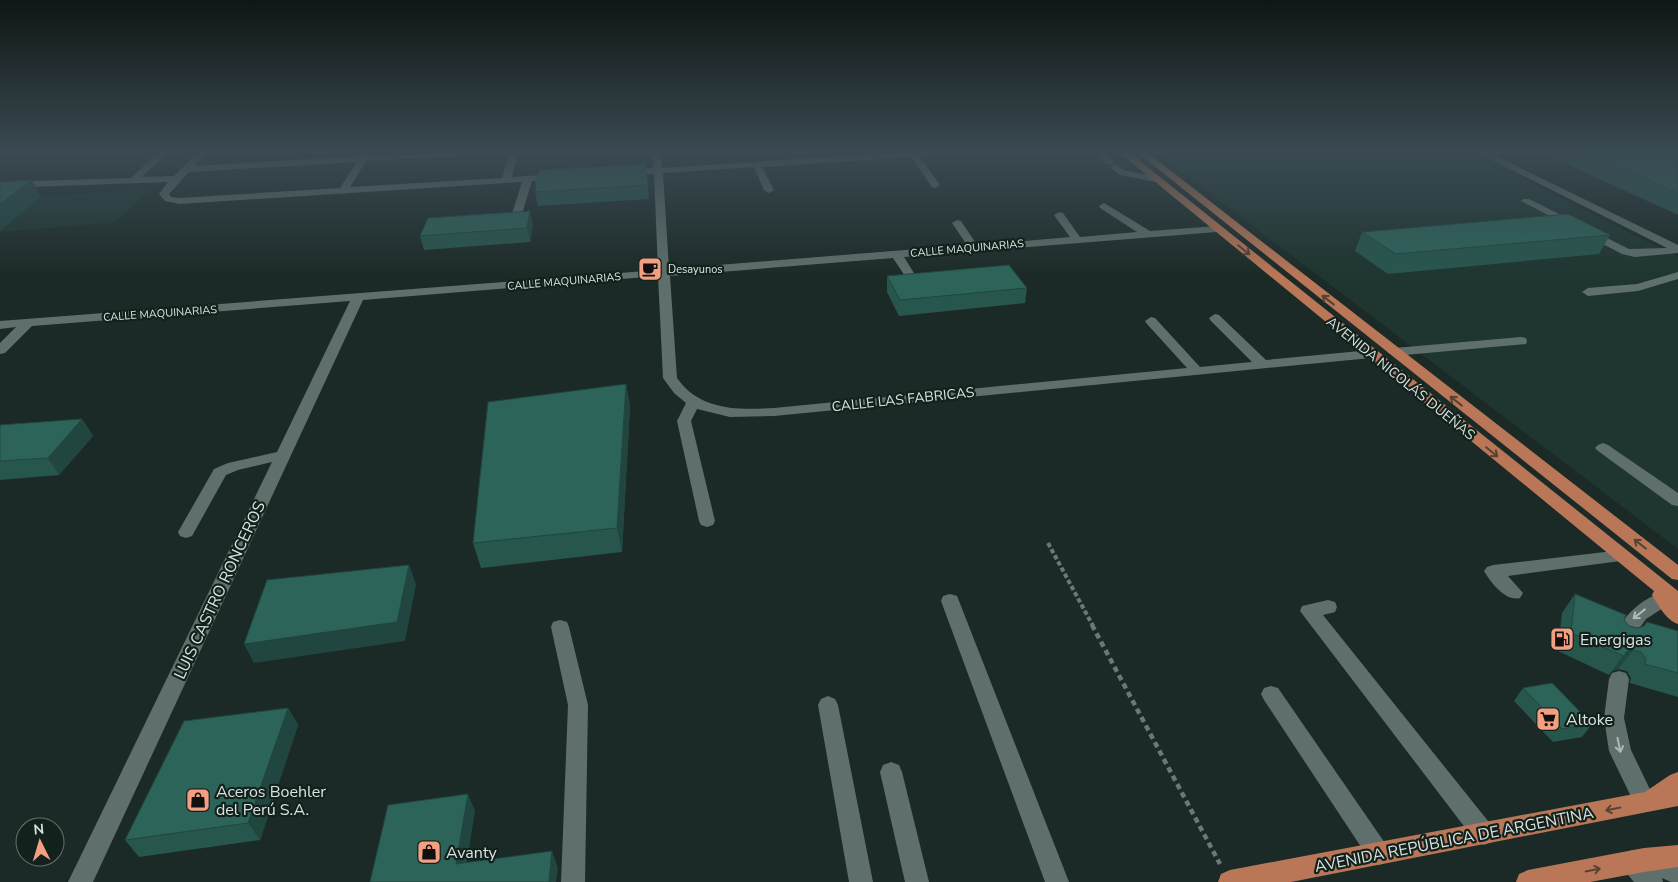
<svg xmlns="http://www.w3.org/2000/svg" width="1678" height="882" viewBox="0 0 1678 882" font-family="'Nunito Sans',sans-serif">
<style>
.built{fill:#1e3530}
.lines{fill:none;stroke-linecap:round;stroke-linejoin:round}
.path-far1{stroke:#6c7875;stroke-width:4;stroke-dasharray:4.5 2.5;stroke-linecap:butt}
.path{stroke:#6c7875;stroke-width:4.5;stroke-dasharray:5.5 4;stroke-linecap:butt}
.minor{fill:#5f6f6b;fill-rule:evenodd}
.major{fill:#ba7758;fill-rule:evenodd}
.wall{fill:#27564d}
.shaded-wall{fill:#20463f}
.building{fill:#2d645a;stroke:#20463f}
.oneway{stroke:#564335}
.oneway2{stroke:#afbab7}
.labels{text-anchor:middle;stroke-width:4.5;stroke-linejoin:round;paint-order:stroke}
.far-street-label{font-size:11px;fill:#dae3e0;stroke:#13211d}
.far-poi-label{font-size:11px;fill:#dae3e0;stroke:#13211d;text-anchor:start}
.street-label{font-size:14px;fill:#dae3e0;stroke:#13211d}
.near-street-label{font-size:16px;fill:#dae3e0;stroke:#13211d}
.near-poi-label{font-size:16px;fill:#dae3e0;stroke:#13211d;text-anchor:start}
</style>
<rect width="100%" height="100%" fill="#1c2a27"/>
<g class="built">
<polygon points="1157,153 1470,153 1678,257 1678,549"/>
<polygon points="150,189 114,223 0,232 0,199"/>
</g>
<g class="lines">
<polyline class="path-far1" points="1048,543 1093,626"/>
<polyline class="path" points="1092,625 1220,864"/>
<g class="minor">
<path d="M157,153H167L142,177L174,176L197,153H206L195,166L360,156L362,153H370L369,156L466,153L462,156L366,161L350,187L502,178L509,153H518L512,177L557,174L562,177L557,180L532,181L521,217L516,220L511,217L522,182L179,204L165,201L159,194L168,182L0,188V182L131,178ZM357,162L340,188L179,198L171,197L169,194L189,172Z"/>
<path d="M653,153H661L662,168L885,153H937L920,157L940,185L935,188L932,187L911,157L762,167L774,190L769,193L764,190L754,167L663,173L669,269L967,245L952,223L957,220L961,221L977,245L1070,237L1054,215L1059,212L1063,213L1080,237L1137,232L1100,208L1099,206L1104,203L1150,231L1217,226L1222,229L1217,232L904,257L917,278L929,281L931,283L925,286L909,282L893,258L670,276L677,378C700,411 738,410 774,408L1187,368L1147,324L1145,321L1151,317L1155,318L1200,367L1252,362L1211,321L1209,318L1215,314L1219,315L1266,360L1371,350L1378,354L1371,358L774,416L730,417L697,409L691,421L715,521L713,525L707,527L701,525L699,521L677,421L686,403L674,393L663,378L658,276L363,300L93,882H68L272,462L238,470L226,475L192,536L186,538L180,536L178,532L214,469L228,463L277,452L350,301L32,326L5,353L0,354V343L16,327L0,329V321L658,270L654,174L625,176L620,173L625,170L653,168Z"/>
<polygon points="1100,153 1111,153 1108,156 1114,162 1112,164 1106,164 1098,156"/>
<polygon points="1478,153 1490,153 1678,245 1678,253 1635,257 1622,254 1521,201 1523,199 1529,199 1629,249 1667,248"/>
<polygon points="1115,164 1126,171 1156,176 1161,179 1156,182 1120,175 1110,167"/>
<polygon points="1678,272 1678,279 1638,291 1588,296 1582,292 1588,288 1637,284"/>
<polygon points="1521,337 1526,338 1527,341 1526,344 1394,356 1387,352 1394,348"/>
<polygon points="1603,443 1608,445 1678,493 1678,506 1672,505 1598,451 1595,448 1598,445"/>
<path d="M1622,550L1628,552L1631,556L1628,560L1508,576L1523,593L1520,598C1506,602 1491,583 1484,571L1487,567L1493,565Z"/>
<path d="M1665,591L1671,593L1674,598L1671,603L1646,619L1629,643L1622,645L1615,643L1612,638C1624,616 1640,599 1665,591Z"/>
<polygon points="950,594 957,596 959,601 1069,882 1045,882 941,601 943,596"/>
<polygon points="1328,600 1335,602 1337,607 1335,612 1323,615 1492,826 1496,834 1492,842 1484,845 1476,842 1300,611 1302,606"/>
<polygon points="560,620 567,622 569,627 588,705 585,882 561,882 568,705 551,627 553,622"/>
<polygon points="1619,671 1626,673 1629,679 1624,718 1631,750 1656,802 1653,809 1645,812 1637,809 1609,751 1604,718 1609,679 1612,673"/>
<polygon points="1271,686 1278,688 1387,846 1391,854 1387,862 1379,865 1371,862 1264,700 1261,694 1264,688"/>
<polygon points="828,696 835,699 838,705 873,882 849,882 818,705 821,699"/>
<polygon points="891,762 899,765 902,772 929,882 905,882 880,772 883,765"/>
<polygon points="1648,849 1678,861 1678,882 1671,882 1662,878 1663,882 1634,882 1624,870 1620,862 1624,854 1632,850 1639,853"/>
</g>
<g class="major">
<path d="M1120,153H1130L1678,591V624C1667,621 1658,605 1652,595L1654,591Z"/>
<polygon points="1138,153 1148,153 1678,565 1678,580 1672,579"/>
<polygon points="1678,772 1678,806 1291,882 1218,882 1221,874 1230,870 1645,792 1670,775"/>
<polygon points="1678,845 1678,867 1644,872 1590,882 1516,882 1519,874 1528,870 1644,848"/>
</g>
</g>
<g class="wall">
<polygon points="1542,153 1664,153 1678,159 1678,214 1676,214"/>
<polygon points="645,164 649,199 538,206 535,192"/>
<polygon points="533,225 530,242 424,250 420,236"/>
<polygon points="1362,232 1610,235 1599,254 1388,274 1355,251"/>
<polygon points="887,276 1027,288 1025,303 899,316 887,292"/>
<polygon points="626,384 630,406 622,552 481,568 473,543"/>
<polygon points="82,419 93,436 59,475 0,480 0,425"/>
<polygon points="1575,594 1624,620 1629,626 1637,628 1678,631 1678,697 1630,683 1631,678 1627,671 1618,669 1612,671 1609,675 1558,651 1562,613"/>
<polygon points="1523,688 1592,724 1582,737 1553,742 1514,701"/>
<polygon points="288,708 298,725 260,840 139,857 125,840"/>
</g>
<g class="shaded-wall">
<polygon points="32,180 41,197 0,231 0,204"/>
<polygon points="530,211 533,225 530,242 527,228"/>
<polygon points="626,384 630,406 622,552 617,528"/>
<polygon points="82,419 93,436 59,475 48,458"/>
<polygon points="409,565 416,584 405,641 254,663 244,644"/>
<polygon points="1633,650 1618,669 1612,671 1626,652"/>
<polygon points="288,708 298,725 260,840 248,823"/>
<polygon points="468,794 475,811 464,880 456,864"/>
<polygon points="552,851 558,868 556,882 549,882"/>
</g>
<g class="building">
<polygon points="1587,153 1664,153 1678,159 1678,193"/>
<polygon points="645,164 648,185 535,192 536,181 540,170"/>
<polygon points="32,180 0,204 0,182"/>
<polygon points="530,211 527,228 420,236 428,218"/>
<polygon points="1568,214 1610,235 1396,254 1362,232"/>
<polygon points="1009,265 1027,288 900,300 887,276"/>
<polygon points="626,384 617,528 473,543 488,402"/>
<polygon points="82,419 48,458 0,461 0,425"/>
<polygon points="409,565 397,622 244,644 267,580"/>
<polygon points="1575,594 1626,615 1624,620 1629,626 1637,628 1644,626 1647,622 1678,631 1678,673 1645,664 1646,659 1641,652 1633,650 1626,652 1624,656 1571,633"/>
<polygon points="1552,683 1592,724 1562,729 1523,688"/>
<polygon points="288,708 248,823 125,840 184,721"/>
<polygon points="468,794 456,864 552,851 549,882 370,882 388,805"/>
</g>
<defs><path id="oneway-shaft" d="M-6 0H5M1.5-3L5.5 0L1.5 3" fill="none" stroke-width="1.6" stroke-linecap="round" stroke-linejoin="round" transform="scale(1.25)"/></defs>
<g class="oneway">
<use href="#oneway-shaft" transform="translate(1244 250) rotate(39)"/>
<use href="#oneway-shaft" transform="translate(1328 300) rotate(-142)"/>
<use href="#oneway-shaft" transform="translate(1456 401) rotate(-142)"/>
<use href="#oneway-shaft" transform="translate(1492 452) rotate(39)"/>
<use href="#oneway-shaft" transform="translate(1640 544) rotate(-142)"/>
<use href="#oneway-shaft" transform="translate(1613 809) rotate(169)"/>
<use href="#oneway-shaft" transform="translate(1593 870) rotate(-11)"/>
</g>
<g class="oneway2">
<use href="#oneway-shaft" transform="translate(1639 614) rotate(142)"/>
<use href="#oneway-shaft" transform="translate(1619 745) rotate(78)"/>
</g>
<linearGradient id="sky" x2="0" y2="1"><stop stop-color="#0f1715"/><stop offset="0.55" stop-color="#3a4a52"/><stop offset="1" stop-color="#3a4a52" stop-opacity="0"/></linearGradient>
<rect width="1678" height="277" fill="url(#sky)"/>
<defs>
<g id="cafe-square" transform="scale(1.25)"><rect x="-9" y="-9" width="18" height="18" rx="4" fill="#f2a081" stroke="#13211d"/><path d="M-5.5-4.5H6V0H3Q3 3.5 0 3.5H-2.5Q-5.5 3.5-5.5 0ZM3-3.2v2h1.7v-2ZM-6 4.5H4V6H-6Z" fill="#111"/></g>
<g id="fuel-square" transform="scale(1.25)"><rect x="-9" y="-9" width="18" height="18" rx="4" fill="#f2a081" stroke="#13211d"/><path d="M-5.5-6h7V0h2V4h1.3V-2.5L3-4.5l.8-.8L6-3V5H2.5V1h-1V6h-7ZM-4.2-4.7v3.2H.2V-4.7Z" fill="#111"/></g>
<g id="supermarket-square" transform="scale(1.25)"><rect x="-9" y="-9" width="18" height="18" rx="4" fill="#f2a081" stroke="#13211d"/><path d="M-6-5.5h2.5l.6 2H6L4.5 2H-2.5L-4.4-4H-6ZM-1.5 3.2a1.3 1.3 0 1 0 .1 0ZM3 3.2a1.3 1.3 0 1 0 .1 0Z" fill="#111"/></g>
<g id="shop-square" transform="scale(1.25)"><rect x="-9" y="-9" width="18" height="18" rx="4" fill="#f2a081" stroke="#13211d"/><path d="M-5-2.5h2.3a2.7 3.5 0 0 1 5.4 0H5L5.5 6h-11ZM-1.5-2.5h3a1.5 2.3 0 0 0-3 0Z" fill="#111"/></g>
</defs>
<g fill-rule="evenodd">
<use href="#cafe-square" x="650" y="269"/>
<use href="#fuel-square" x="1562" y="639"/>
<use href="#supermarket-square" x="1548" y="719"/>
<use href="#shop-square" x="198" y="800"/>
<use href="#shop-square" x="429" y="852"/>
</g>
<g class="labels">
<g class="far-street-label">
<text transform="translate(967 248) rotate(-5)" y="4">CALLE MAQUINARIAS</text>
<text transform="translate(564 281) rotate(-5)" y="4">CALLE MAQUINARIAS</text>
<text transform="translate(160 313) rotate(-4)" y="4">CALLE MAQUINARIAS</text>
</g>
<g class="far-poi-label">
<text x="668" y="273">Desayunos</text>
</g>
<g class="street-label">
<text transform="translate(1401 378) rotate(39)" y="5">AVENIDA NICOLÁS DUEÑAS</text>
<text transform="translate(903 399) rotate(-6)" y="5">CALLE LAS FABRICAS</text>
</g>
<g class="near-street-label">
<text transform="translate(219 590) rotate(-65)" y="6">LUIS CASTRO RONCEROS</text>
<text transform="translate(1454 839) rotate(-11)" y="6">AVENIDA REPÚBLICA DE ARGENTINA</text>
</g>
<g class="near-poi-label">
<text x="1580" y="645">Energigas</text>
<text x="1566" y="725">Altoke</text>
<text x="216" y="797">Aceros Boehler<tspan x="216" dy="18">del Perú S.A.</tspan></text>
<text x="446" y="858">Avanty</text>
</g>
</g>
<g transform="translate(40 842) rotate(355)"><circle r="24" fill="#13211d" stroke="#636f6b"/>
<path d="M0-4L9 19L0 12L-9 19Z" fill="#f2a081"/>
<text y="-8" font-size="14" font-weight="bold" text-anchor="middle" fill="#dae3e0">N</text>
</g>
</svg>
